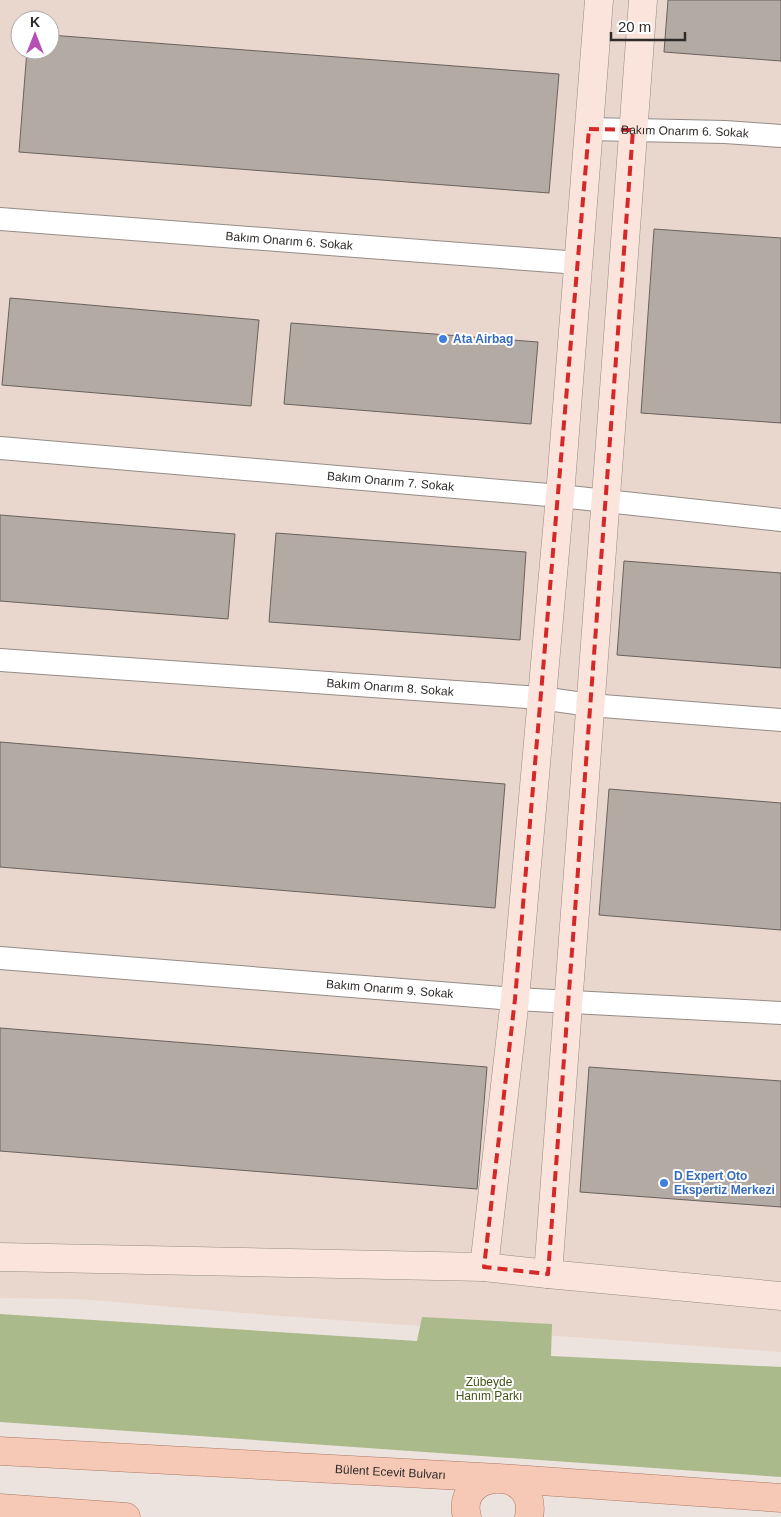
<svg xmlns="http://www.w3.org/2000/svg" width="781" height="1517" viewBox="0 0 781 1517" font-family="Helvetica,sans-serif">
<style>
.built{fill:#e9d7ce;fill-rule:evenodd}
.green{fill:#abba8b}
.building{fill:#b3aaa4;stroke:#69625c}
.lines{fill:none;stroke-linecap:round;stroke-linejoin:round}
.street-casing{stroke:#948b86;stroke-width:24}
.secondary-casing{stroke:#948b86;stroke-width:29}
.primary-casing{stroke:#ac7a65;stroke-width:29}
.street{stroke:#fff;stroke-width:22}
.secondary{stroke:#fae4db;stroke-width:28}
.primary{stroke:#f6c8b6;stroke-width:28}
.marked{fill:none;stroke:#d62828;stroke-width:4;stroke-dasharray:10 6;stroke-linejoin:round}
.shop-dot{fill:#3f7fe0;stroke:#fff;stroke-width:2}
.labels{text-anchor:middle;stroke-width:4;stroke-linejoin:round;paint-order:stroke}
.street-label{font-size:12px;fill:#2f2b29;stroke:#fff}
.shop-label{font-size:12px;font-weight:bold;fill:#366cbe;stroke:#fff;text-anchor:start}
.park-label{font-size:12px;fill:#445417;stroke:#fff}
</style>
<rect width="100%" height="100%" fill="#ede3de"/>
<path class="built" d="M0,0H781V1352L280,1316L78,1299L0,1298ZM20,20H50V50H20Z"/>
<polygon class="green" points="0,1314 417,1341 422,1317 552,1324 551,1356 781,1367 781,1477 0,1422"/>
<g class="building">
<polygon points="668,0 781,0 781,61 664,52"/>
<polygon points="50,35 559,74 549,193 19,152 27,50 50,50"/>
<polygon points="654,229 781,238 781,423 641,413"/>
<polygon points="10,298 259,320 251,406 2,385"/>
<polygon points="291,323 538,342 531,424 284,404"/>
<polygon points="0,515 235,534 228,619 0,601"/>
<polygon points="276,533 526,552 520,640 269,622"/>
<polygon points="624,561 781,573 781,668 617,655"/>
<polygon points="0,742 505,784 495,908 0,867"/>
<polygon points="609,789 781,803 781,930 599,915"/>
<polygon points="0,1028 487,1067 477,1189 0,1151"/>
<polygon points="589,1067 781,1081 781,1207 580,1192"/>
</g>
<g class="lines">
<g class="street-casing">
<g id="street">
<path id="s1" d="M589,129L725,132L781,136"/>
<path id="s2" d="M0,219L579,263"/>
<path id="s3" d="M0,448L560,496L781,520"/>
<path id="s4" d="M0,660L541,698L590,705L781,720"/>
<path id="s5" d="M0,958L515,999L781,1013"/>
</g>
</g>
<g class="secondary-casing">
<g id="secondary">
<polyline points="0,1257 484,1267 548,1274 781,1296"/>
<polyline points="484,1267 515,999 560,496 599,0"/>
<polyline points="548,1274 643,0"/>
</g>
</g>
<g class="primary-casing">
<g id="primary">
<path id="s6" d="M0,1451L499,1478L781,1498"/>
<polyline points="0,1508 126,1517"/>
<path d="M467,1517C454,1469 539,1464 529,1517"/>
</g>
</g>
<use href="#street" class="street"/>
<use href="#secondary" class="secondary"/>
<use href="#primary" class="primary"/>
</g>
<path class="marked" d="M589,129L633,130L548,1274L484,1267L515,999Z"/>
<g class="shop-dot">
<circle cx="443" cy="339" r="5"/>
<circle cx="664" cy="1183" r="5"/>
</g>
<g class="labels">
<g class="street-label">
<text dy="4" stroke="none"><textPath href="#s1" startOffset="96">Bakım Onarım 6. Sokak</textPath></text>
<text dy="4" stroke="none"><textPath href="#s2" startOffset="290">Bakım Onarım 6. Sokak</textPath></text>
<text dy="4" stroke="none"><textPath href="#s3" startOffset="392">Bakım Onarım 7. Sokak</textPath></text>
<text dy="4" stroke="none"><textPath href="#s4" startOffset="391">Bakım Onarım 8. Sokak</textPath></text>
<text dy="4" stroke="none"><textPath href="#s5" startOffset="391">Bakım Onarım 9. Sokak</textPath></text>
<text dy="4" stroke="none"><textPath href="#s6" startOffset="391">Bülent Ecevit Bulvarı</textPath></text>
</g>
<g class="shop-label">
<text x="453" y="343">Ata Airbag</text>
<text x="674" y="1180">D Expert Oto<tspan x="674" dy="14">Ekspertiz Merkezi</tspan></text>
</g>
<g class="park-label">
<text x="489" y="1386">Zübeyde<tspan x="489" dy="14">Hanım Parkı</tspan></text>
</g>
</g>
<g transform="translate(35 35)"><circle r="24" fill="#ffffff" stroke="#acaaa9"/>
<path d="M0-4L9 19L0 12L-9 19Z" fill="#b54fb3"/>
<text y="-8" font-size="14" font-weight="bold" text-anchor="middle" fill="#2f2b29">K</text>
</g>
<path d="M611 32v8h74v-8" fill="none" stroke="#2f2b29" stroke-width="2.5"/>
<text x="618" y="32" font-size="15" fill="#2f2b29" stroke="#ffffff" stroke-width="4" paint-order="stroke">20 m</text>
</svg>
